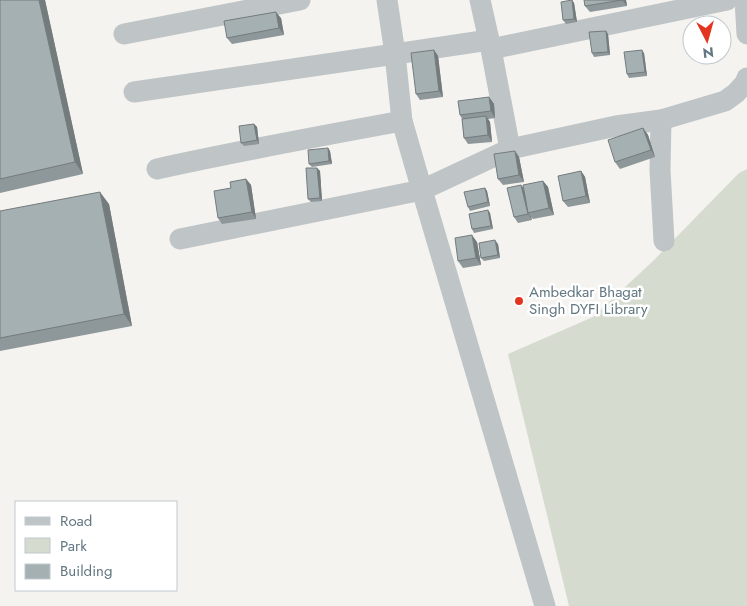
<svg xmlns="http://www.w3.org/2000/svg" width="747" height="606" viewBox="0 0 747 606" font-family="Jost,sans-serif">
<style>
.green{fill:#d6dbd0}
.lines{fill:none;stroke-linecap:round;stroke-linejoin:round}
.minor{stroke:#bfc4c6;stroke-width:21}
.wall{fill:#8e979a}
.shaded-wall{fill:#747b7d}
.building{fill:#a5b0b3;stroke:#747b7d}
.poi-dot{fill:#e33420;stroke:#fff;stroke-width:2}
.labels{text-anchor:middle;stroke-width:5;stroke-linejoin:round;paint-order:stroke}
.poi-label{font-size:15px;fill:#627781;stroke:#fff;text-anchor:start}
</style>
<rect width="100%" height="100%" fill="#f4f3ef"/>
<polygon class="green" points="747,169 747,606 569,606 508,354 593,317 653,261 739,173"/>
<g class="lines">
<g class="minor">
<polyline points="480,0 491,49 510,149"/>
<polyline points="745,0 747,34"/>
<polyline points="124,34 300,0"/>
<polyline points="491,49 727,0"/>
<polyline points="134,92 395,54 489,40"/>
<polyline points="661,120 660,170 664,241"/>
<path d="M157,169C238,151 320,136 402,121"/>
<polyline points="180,239 422,190 402,121 395,54 387,0"/>
<polyline points="545,606 422,190 510,149 616,126 661,120 725,101 736,93 745,83 747,78"/>
</g>
</g>
<g class="wall">
<polygon points="0,0 45,0 83,174 0,193"/>
<polygon points="572,0 574,3 577,22 566,24 563,20"/>
<polygon points="584,0 626,0 627,6 590,12 585,6"/>
<polygon points="281,18 284,35 232,44 227,38"/>
<polygon points="606,31 608,34 610,55 594,57 592,53"/>
<polygon points="434,50 438,56 443,97 420,100 416,94"/>
<polygon points="644,53 647,76 629,78 627,74"/>
<polygon points="489,97 494,104 495,118 488,119 490,122 492,142 468,144 464,138 462,119 460,115"/>
<polygon points="254,124 257,127 259,144 244,146 241,143"/>
<polygon points="643,128 648,135 655,157 620,169 615,162"/>
<polygon points="328,148 330,151 332,164 312,167 309,164"/>
<polygon points="515,151 519,157 524,182 503,185 498,179"/>
<polygon points="317,168 320,171 322,201 311,202 308,199"/>
<polygon points="581,171 585,177 590,203 568,207 563,201"/>
<polygon points="246,179 251,185 256,219 222,224 218,218 231,188"/>
<polygon points="543,181 548,187 554,215 533,219 531,217 532,220 518,223 514,217 521,185 523,188"/>
<polygon points="485,188 487,191 490,206 470,211 468,207"/>
<polygon points="109,204 132,326 0,351 0,211"/>
<polygon points="488,210 490,213 493,229 474,233 472,229"/>
<polygon points="477,242 481,265 463,268 458,261"/>
<polygon points="498,244 500,258 484,261 481,258"/>
</g>
<g class="shaded-wall">
<polygon points="39,0 45,0 83,174 75,162"/>
<polygon points="572,0 574,3 577,22 574,19"/>
<polygon points="622,0 626,0 627,6"/>
<polygon points="276,12 281,18 284,35 279,28"/>
<polygon points="606,31 608,34 610,55 608,52"/>
<polygon points="434,50 438,56 443,97 439,91"/>
<polygon points="642,50 644,53 647,76 645,72"/>
<polygon points="489,97 494,104 495,118 491,111"/>
<polygon points="486,116 490,122 492,142 488,135"/>
<polygon points="254,124 257,127 259,144 257,140"/>
<polygon points="643,128 648,135 655,157 651,150"/>
<polygon points="328,148 330,151 332,164 329,161"/>
<polygon points="515,151 519,157 524,182 519,175"/>
<polygon points="317,168 320,171 322,201 320,198"/>
<polygon points="581,171 585,177 590,203 586,196"/>
<polygon points="246,179 251,185 256,219 252,212"/>
<polygon points="543,181 548,187 554,215 549,208"/>
<polygon points="521,185 526,191 528,213 531,217 532,220 528,214"/>
<polygon points="485,188 487,191 490,206 488,202"/>
<polygon points="100,192 109,204 132,326 124,314"/>
<polygon points="488,210 490,213 493,229 491,226"/>
<polygon points="472,235 477,242 481,265 476,258"/>
<polygon points="495,240 498,244 500,258 498,255"/>
</g>
<g class="building">
<polygon points="0,0 39,0 75,162 0,179"/>
<polygon points="572,0 574,19 563,20 561,2"/>
<polygon points="584,0 622,0 585,6"/>
<polygon points="276,12 279,28 227,38 224,21"/>
<polygon points="606,31 608,52 592,53 589,32"/>
<polygon points="434,50 439,91 416,94 411,53"/>
<polygon points="642,50 645,72 627,74 624,52"/>
<polygon points="489,97 491,111 460,115 458,101"/>
<polygon points="486,116 488,135 464,138 462,119"/>
<polygon points="254,124 257,140 241,143 239,126"/>
<polygon points="643,128 651,150 615,162 608,140"/>
<polygon points="328,148 329,161 309,164 308,150"/>
<polygon points="515,151 519,175 498,179 494,154"/>
<polygon points="306,168 317,168 320,198 308,199"/>
<polygon points="581,171 586,196 563,201 558,176"/>
<polygon points="246,179 252,212 218,218 214,191 231,188 230,182"/>
<polygon points="543,181 549,208 528,213 523,185"/>
<polygon points="521,185 528,214 514,217 507,188"/>
<polygon points="485,188 488,202 468,207 464,192"/>
<polygon points="100,192 124,314 0,338 0,211"/>
<polygon points="488,210 491,226 472,229 469,214"/>
<polygon points="472,235 476,258 458,261 455,238"/>
<polygon points="495,240 498,255 481,258 479,243"/>
</g>
<circle class="poi-dot" cx="519" cy="301" r="5"/>
<g class="labels">
<g class="poi-label">
<text x="529" y="297">Ambedkar Bhagat<tspan x="529" dy="17">Singh DYFI Library</tspan></text>
</g>
</g>
<rect x="15" y="501" width="162" height="90" fill="#ffffff" stroke="#c0c9cd"/>
<rect x="25" y="517" width="25" height="8" fill="#bfc4c6" stroke="#c0c9cd"/>
<text x="60" y="526" font-size="15" fill="#627781">Road</text>
<rect x="25" y="538" width="25" height="15" fill="#d6dbd0" stroke="#c0c9cd"/>
<text x="60" y="551" font-size="15" fill="#627781">Park</text>
<rect x="25" y="564" width="25" height="15" fill="#a5b0b3" stroke="#c0c9cd"/>
<text x="60" y="576" font-size="15" fill="#627781">Building</text>
<g transform="translate(707 40) rotate(174)"><circle r="24" fill="#ffffff" stroke="#c0c9cd"/>
<path d="M0-4L9 19L0 12L-9 19Z" fill="#e33420"/>
<text y="-8" font-size="14" font-weight="bold" text-anchor="middle" fill="#627781">N</text>
</g>
</svg>
